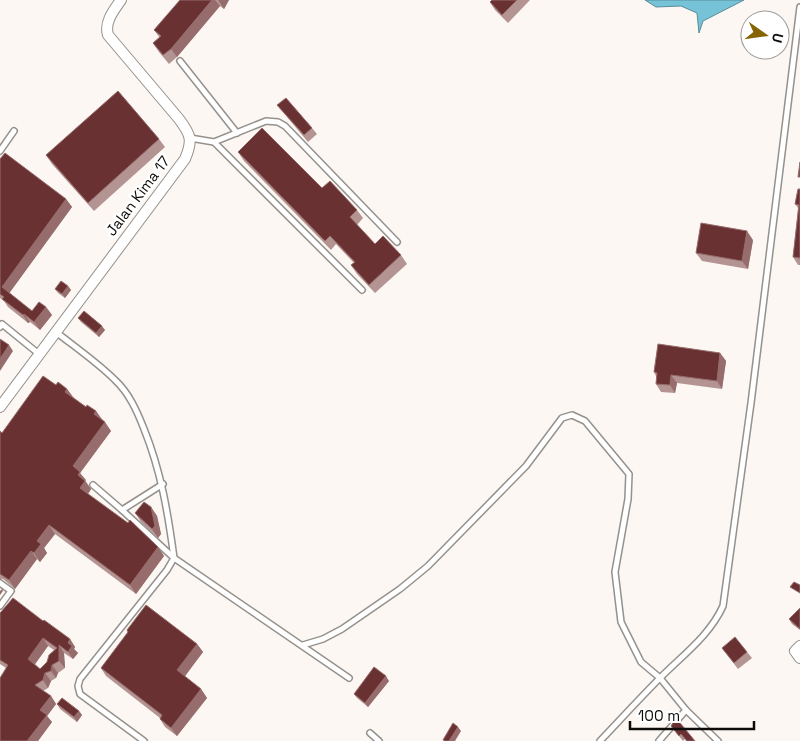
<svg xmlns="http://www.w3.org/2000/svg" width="800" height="741" viewBox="0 0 800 741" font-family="'Space Grotesk',sans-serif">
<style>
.water{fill:#76c3d7;stroke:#578c9a}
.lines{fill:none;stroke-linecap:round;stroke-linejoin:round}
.lane-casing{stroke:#95918c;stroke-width:8}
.street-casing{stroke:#95918c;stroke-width:12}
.lane{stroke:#fff;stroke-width:5}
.street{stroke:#fff;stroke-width:10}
.wall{fill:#b39492;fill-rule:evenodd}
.shaded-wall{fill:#966c6c}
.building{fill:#6a3132;stroke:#966c6c;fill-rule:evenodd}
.labels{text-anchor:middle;stroke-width:5;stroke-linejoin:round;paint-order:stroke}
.street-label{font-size:15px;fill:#0e0c0a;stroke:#fff}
</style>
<rect width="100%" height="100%" fill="#fcf7f2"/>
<polygon class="water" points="645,0 744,0 703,21 699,33 697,13 681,6 656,7"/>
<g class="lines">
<g class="lane-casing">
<g id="lane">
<polyline points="180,61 237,133"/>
<polyline points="190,138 214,142 362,290"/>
<polyline points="214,142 266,121 278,122 285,126 397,242"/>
<polyline points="0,151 14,131"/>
<polyline points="0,327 2,324 39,354"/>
<path d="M56,332C75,347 97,362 115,380C129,393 137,411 144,429C161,471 168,513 174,558L167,570L80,679L78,686L80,694L144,741"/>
<polyline points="163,484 122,510 174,558 349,678"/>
<polyline points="93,485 122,510"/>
<polyline points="0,583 11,591 0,606"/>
<polyline points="303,645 323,639 342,629 400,589 428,566 526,466 562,418 572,415 585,421 629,474 628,499 615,572 621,622 641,662 660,678 686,710 718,741"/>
<polyline points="370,733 379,741"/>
<path d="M600,741C620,720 640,698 661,677C683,655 710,635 723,606L751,403L800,7"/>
<polyline points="659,741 686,710"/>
</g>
</g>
<g class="street-casing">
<g id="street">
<path d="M0,407L185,159C193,140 191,135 179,119L108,35C104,22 114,10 121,0"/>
<polyline points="800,646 795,651 800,658"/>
</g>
</g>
<use href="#lane" class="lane"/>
<use href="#street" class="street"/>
</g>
<g class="wall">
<polygon points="180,0 229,0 224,9 220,6 177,57 169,64 159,52 153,43 160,38 154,30"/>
<polygon points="492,0 530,0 508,23 495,10 490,2"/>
<polygon points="277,105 312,128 317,134 308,142 282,111"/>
<polygon points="159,139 165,147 94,211 52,164 46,155"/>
<polygon points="238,152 322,188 357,210 363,218 357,225 375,244 401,255 407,264 375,293 357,274 351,265 354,263 336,244 331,250 244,161"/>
<polygon points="0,159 66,199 72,207 9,293 32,311 46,307 52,315 40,330 30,322 28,323 8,307 4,301 0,298"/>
<polygon points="800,189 800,265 798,265 793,257 798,208 795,204"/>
<polygon points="753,240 748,269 702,261 696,253"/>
<polygon points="68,286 71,290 65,298 58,293 55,289"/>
<polygon points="78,318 105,330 99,337 81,322"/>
<polygon points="720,353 726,361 722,389 677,383 675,393 661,392 656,384 656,376 654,372"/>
<polygon points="56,385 67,389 73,397 86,407 96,411 111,431 80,473 91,489 88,494 158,547 164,556 136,594 55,534 44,548 47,553 40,562 37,559 15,589 3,579 0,579 0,431 2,433"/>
<polygon points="151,507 157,516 161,534 158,538 141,522 135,513"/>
<polygon points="800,608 800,630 792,624 789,619"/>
<path d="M0,613L43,621L70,639L75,647L74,649L78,653L73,659L64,653L65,668L58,673L56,678L51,681L48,688L43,691L51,696L56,704L47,716L52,722L38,741H0L6,668L0,664ZM48,646L54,650L47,662L40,669L35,664Z"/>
<polygon points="127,630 197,644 203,652 184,676 201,689 207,698 177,736 165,727 160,719 160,718 106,676 101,668 128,632"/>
<polygon points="722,648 747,652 752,658 738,669"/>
<polygon points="389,681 368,707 357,698 354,694"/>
<polygon points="57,704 79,711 82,715 77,722 60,709"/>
<polygon points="671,726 695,741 686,741 685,739 683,741"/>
</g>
<g class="shaded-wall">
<polygon points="212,0 215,0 220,6 177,57 171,49"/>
<polygon points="218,0 229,0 224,9"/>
<polygon points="66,199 72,207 8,295 2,287"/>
<polygon points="747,231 753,240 748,269 742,261"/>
<polygon points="68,286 71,290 65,298 62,294"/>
<polygon points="46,307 52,315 40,330 34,322"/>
<polygon points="24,314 30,322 28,323 23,315"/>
<polygon points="102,326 105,330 99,337 96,333"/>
<polygon points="9,345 13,351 0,371 0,359"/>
<polygon points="720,353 726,361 722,389 717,381"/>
<polygon points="671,375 677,383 675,393 670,385"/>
<polygon points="67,389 73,397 71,400 65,392"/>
<polygon points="96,411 102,420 94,414"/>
<polygon points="105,422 111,431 80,473 86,480 84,483 73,466"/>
<polygon points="85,481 91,489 86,497 80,488"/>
<polygon points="151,507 157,516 161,534 158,538 152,529"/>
<polygon points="49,525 55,534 44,548 47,553 40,562 34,553 37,541"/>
<polygon points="158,547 164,556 136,594 130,585"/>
<polygon points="31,551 37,559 15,589 9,580"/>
<polygon points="2,589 3,591 0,595 0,591"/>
<polygon points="43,638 48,646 33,667 28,659"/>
<polygon points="70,639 75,647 74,649 78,653 73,659 68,652 68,643"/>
<polygon points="197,644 203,652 183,679 177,670"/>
<polygon points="59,645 64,653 65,668 59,661"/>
<polygon points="52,665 58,673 56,678 51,671"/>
<polygon points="45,673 51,681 48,688 43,680"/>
<polygon points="386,676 389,681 368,707 365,703"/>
<polygon points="201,689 207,698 177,736 171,728"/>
<polygon points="51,696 56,704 47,716 52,722 38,741 27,741 40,710"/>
<polygon points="79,711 82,715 77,722 74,717"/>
<polygon points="458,727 461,731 455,741 449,741"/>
</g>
<g class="building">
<polygon points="180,0 212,0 171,49 163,55 153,43 161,36 154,30"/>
<polygon points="492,0 517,0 502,15 490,2"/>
<polygon points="118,91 159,139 88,203 46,155"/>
<polygon points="286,98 312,128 304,135 277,105"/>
<polygon points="262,128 322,188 330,181 357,210 350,217 375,244 383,236 401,255 369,285 351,265 355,262 330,236 325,241 238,152"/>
<polygon points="5,153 66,199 2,287 32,311 39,302 46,307 34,322 24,314 23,315 2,299 4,297 0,294 0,159"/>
<polygon points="800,162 800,177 798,177"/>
<polygon points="798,189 800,189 800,258 793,257 799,205 795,204"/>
<polygon points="701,223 747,231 742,261 696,253"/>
<polygon points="61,281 68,286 62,294 55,289"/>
<polygon points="84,311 102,326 96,333 78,318"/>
<polygon points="0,339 9,345 0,359"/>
<polygon points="658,344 720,353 717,381 671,375 670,385 656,384 657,373 654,372"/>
<polygon points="43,376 56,385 58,382 67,389 65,392 86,407 87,405 96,411 94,414 105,422 73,466 80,472 78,475 85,481 80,488 128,523 130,520 158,547 130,585 49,525 37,541 41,544 34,553 31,551 9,580 0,574 0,431 2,433"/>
<polygon points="144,502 151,507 155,526 152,529 135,513"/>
<polygon points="794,582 800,585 800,593 790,587"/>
<path d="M13,598L43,621L44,620L70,639L68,643L72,646L68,652L59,645V661L52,665L51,671L45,673L43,680L35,685L51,696L40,710L47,715L27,741H0V678L8,665L0,660V613ZM43,638L57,648L49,655L47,662L40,669L28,659Z"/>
<polygon points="146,605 197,644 177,670 201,689 171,728 160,719 162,715 101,668 128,632 127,630"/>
<polygon points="800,608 800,629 789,619"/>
<polygon points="735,637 747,652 734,663 722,648"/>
<polygon points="374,667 386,676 365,703 354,694"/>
<polygon points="62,698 79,711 74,717 57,704"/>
<polygon points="676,718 695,741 687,741 681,734 679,736 671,726"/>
<polygon points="453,723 458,727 449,741 445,741 443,740"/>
</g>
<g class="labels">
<g class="street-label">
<text transform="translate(138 196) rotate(-53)" y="5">Jalan Kima 17</text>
</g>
</g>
<g transform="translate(765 35) rotate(104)"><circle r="24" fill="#ffffff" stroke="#9f9e9d"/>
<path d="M0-4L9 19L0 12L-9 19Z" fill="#866400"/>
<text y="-8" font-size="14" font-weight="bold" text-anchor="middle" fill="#0e0c0a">U</text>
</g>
<path d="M630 721v8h124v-8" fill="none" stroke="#0e0c0a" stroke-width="2.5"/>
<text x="638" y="721" font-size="15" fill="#0e0c0a" stroke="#ffffff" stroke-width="4" paint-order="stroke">100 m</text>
</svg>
